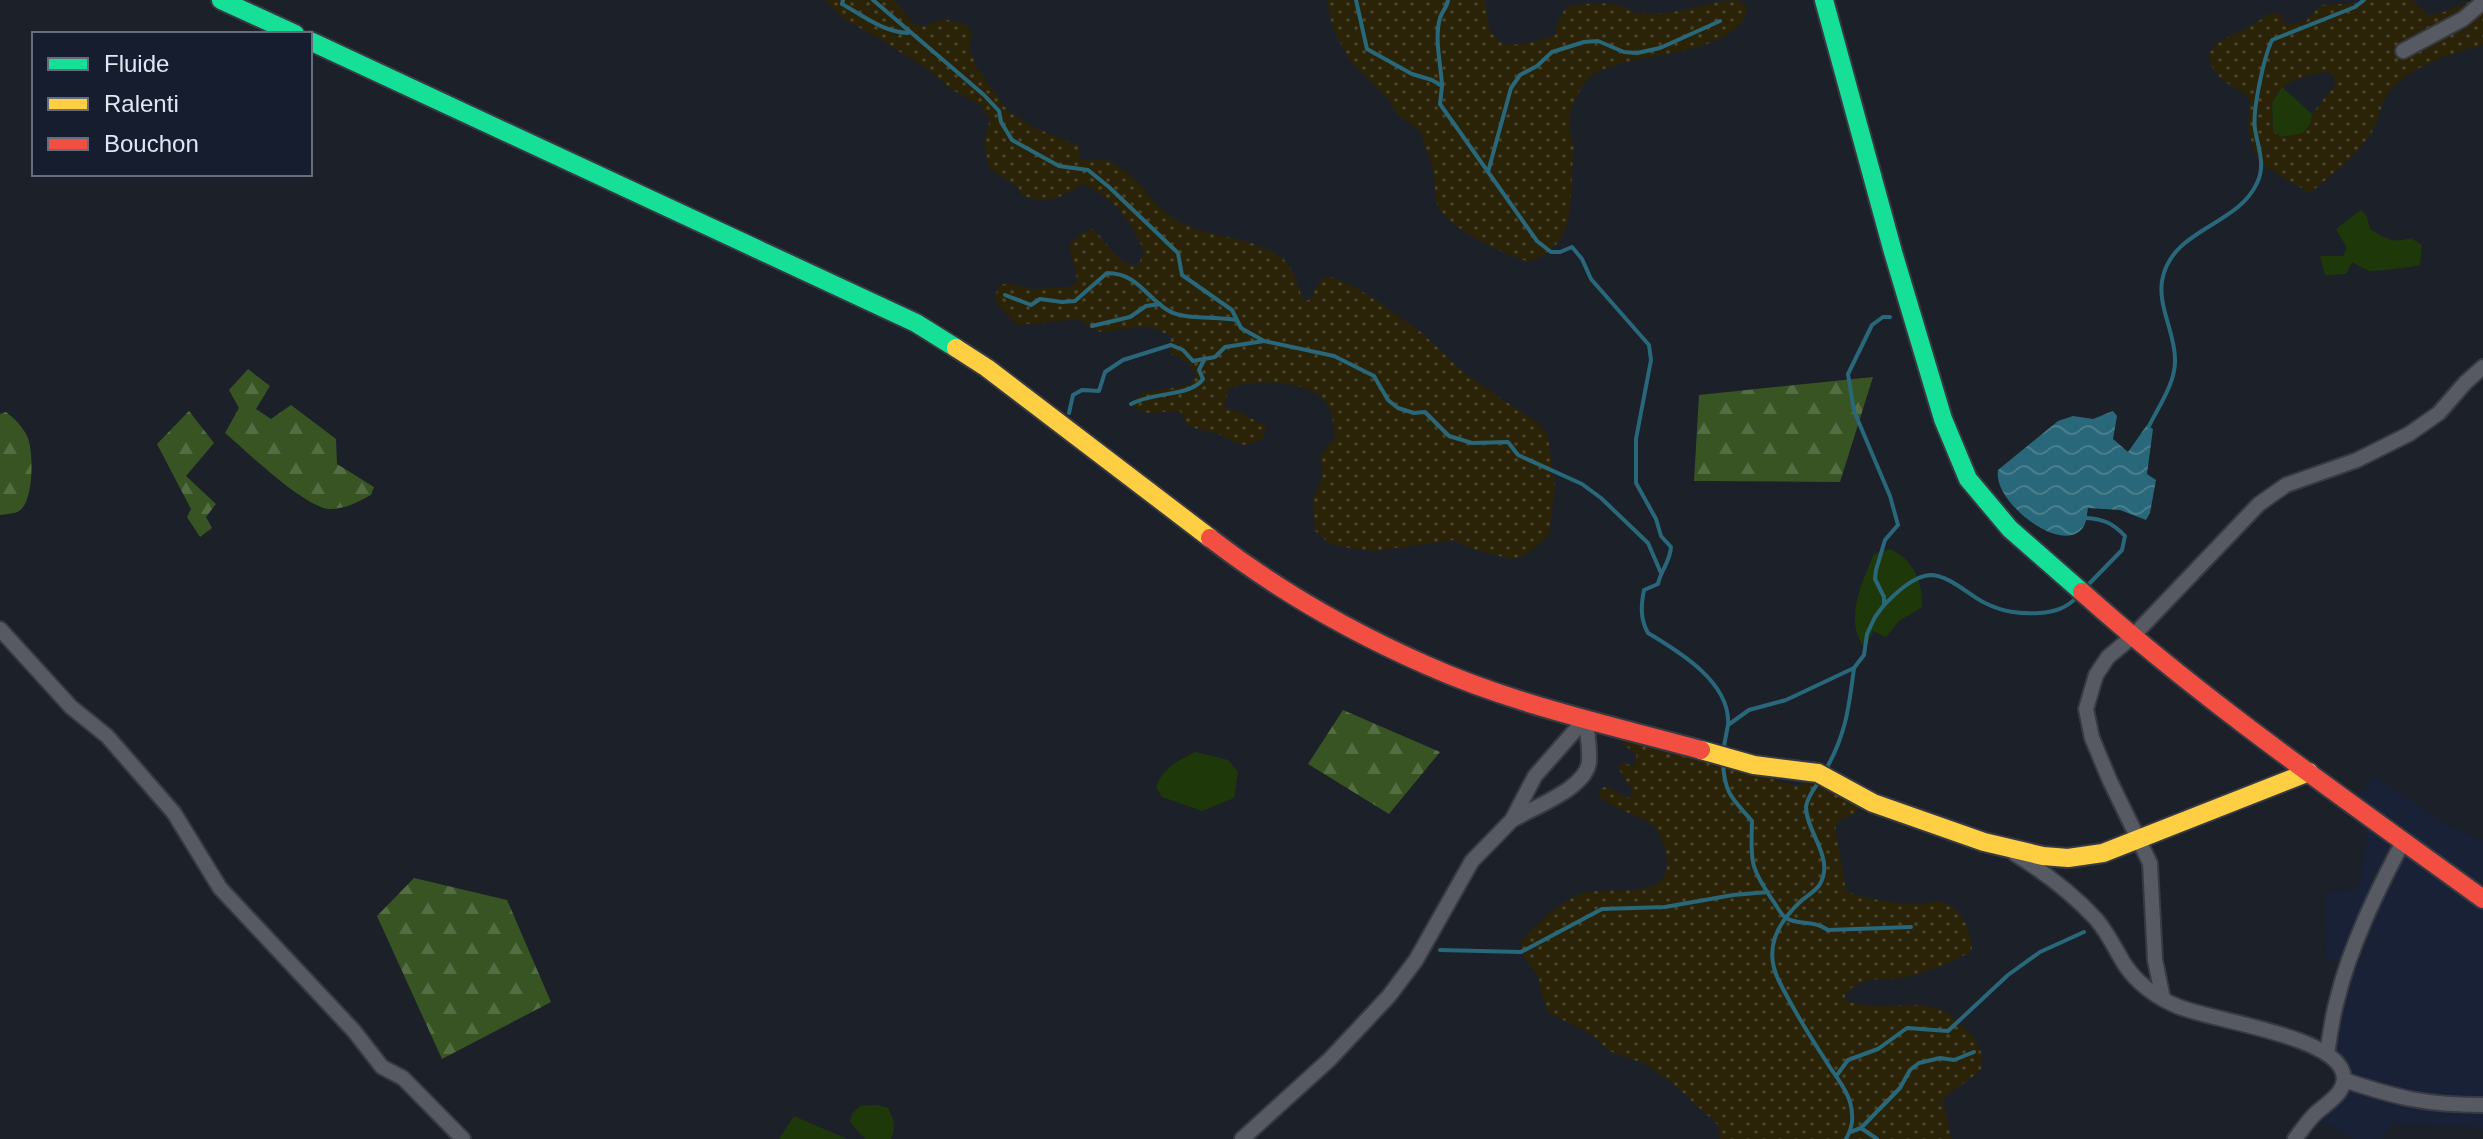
<svg xmlns="http://www.w3.org/2000/svg" width="2483" height="1139" viewBox="0 0 2483 1139" font-family="Helvetica,sans-serif">
<style>
.built{fill:#192137}
.green{fill:#1f3809}
.forest{fill:url(#forest-firs)}
.sand{fill:url(#sand-dots);fill-rule:evenodd}
.water{fill:url(#water-waves)}
.lines{fill:none;stroke-linecap:round;stroke-linejoin:round}
.stream{stroke:#29687a;stroke-width:4}
.street-casing{stroke:#373a42;stroke-width:18}
.fast-casing{stroke:#373a42;stroke-width:22}
.slow-casing{stroke:#373a42;stroke-width:22}
.jam-casing{stroke:#373a42;stroke-width:22}
.street{stroke:#575a62;stroke-width:14}
.fast{stroke:#16e098;stroke-width:18}
.slow{stroke:#ffcf43;stroke-width:18}
.jam{stroke:#f24e42;stroke-width:18}
</style>
<defs>
<pattern id="forest-firs" width="22" height="20" patternUnits="userSpaceOnUse" patternTransform="scale(2)"><rect width="22" height="20" fill="#385423"/><path d="M5 1l3.5 6h-7zM16 11l3.5 6h-7z" fill="#546d43"/></pattern>
<pattern id="sand-dots" width="8" height="8" patternUnits="userSpaceOnUse" patternTransform="scale(2)"><rect width="8" height="8" fill="#2a2308"/><path d="M2 2h.1M6 6h.1" fill="none" stroke="#49432c" stroke-width="1.8" stroke-linecap="round"/></pattern>
<pattern id="water-waves" width="16" height="10" patternUnits="userSpaceOnUse" patternTransform="scale(2)"><rect width="16" height="10" fill="#29687a"/><path d="M0 5q4-4 8 0t8 0" fill="none" stroke="#487e8d"/></pattern>
</defs>
<rect width="100%" height="100%" fill="#1c2029"/>
<polygon class="built" points="2374,776 2445,824 2483,841 2483,1127 2407,1124 2393,1121 2382,1139 2352,1139 2314,1114 2344,1080 2327,1054 2348,966 2326,958 2325,893 2359,889 2370,817 2353,804"/>
<g class="green">
<polygon points="2282,87 2312,114 2311,123 2303,134 2280,137 2273,131 2272,102"/>
<path d="M2361,210L2367,217L2370,229C2384,238 2394,244 2411,238L2422,245L2420,265C2414,267 2377,271 2371,271C2365,270 2358,265 2352,262L2346,274L2325,275L2320,256H2343L2347,248L2336,229Z"/>
<path d="M1890,549C1914,560 1923,582 1922,607L1899,621L1886,637L1873,631L1865,648C1843,621 1862,582 1874,554Z"/>
<path d="M1195,752L1228,760L1238,772L1234,798L1202,811L1162,797L1156,787C1163,768 1177,761 1195,752Z"/>
<path d="M876,1105L888,1108C894,1119 896,1127 891,1139H865L850,1122L852,1114L860,1106Z"/>
<polygon points="794,1116 845,1138 846,1139 779,1139"/>
</g>
<g class="forest">
<path d="M248,369L270,386L256,409L271,419L291,405L336,439L337,464L374,487L371,495C358,502 345,509 330,509C305,508 245,450 225,433L239,408L229,390Z"/>
<polygon points="1873,377 1840,482 1694,481 1699,395"/>
<polygon points="189,411 214,443 186,476 216,504 206,517 212,528 200,537 187,517 191,509 157,444"/>
<path d="M6,412C15,419 22,426 27,436C34,450 34,502 19,511C15,514 5,514 0,515V414Z"/>
<polygon points="1343,710 1440,752 1389,814 1308,764"/>
<polygon points="414,878 507,900 551,1002 442,1059 377,916"/>
</g>
<g class="sand">
<path d="M825,0H895L913,24L922,26L944,19L966,24L972,33L969,47L976,66L1007,110L1033,127L1074,144L1079,146L1080,159C1092,163 1103,156 1115,164C1142,179 1155,211 1184,224C1215,238 1254,237 1282,258C1295,268 1297,287 1304,301L1312,299L1314,291L1323,278L1333,277L1353,286L1376,300L1422,333L1467,375L1539,424L1548,436L1555,486L1549,534L1535,548L1522,557L1511,559L1472,549L1454,540L1375,551L1349,548L1330,544L1315,531L1313,501L1323,474L1320,456L1335,437C1334,425 1332,409 1324,400C1310,381 1247,377 1228,390L1224,408L1236,410L1267,427L1263,438C1241,450 1241,444 1221,435C1211,431 1199,430 1188,426L1180,411C1162,410 1143,419 1131,404L1142,393L1189,385L1196,376C1191,364 1182,358 1170,354L1171,336L1148,326L1100,332L1093,330L1079,319L1017,325L994,300L999,285L1010,283L1030,289L1070,287L1077,281C1077,267 1069,258 1070,244L1081,234L1092,229C1109,241 1115,265 1138,266L1144,251C1133,223 1110,194 1082,184C1063,198 1044,205 1021,195L1019,188L989,168L984,142L990,120L980,105L951,89L930,71L875,36L843,19Z"/>
<path d="M1327,0H1486C1486,56 1513,48 1555,35L1558,21L1566,7C1587,2 1622,0 1634,13C1653,15 1673,13 1692,8C1706,5 1722,0 1737,0C1741,1 1744,5 1748,7C1735,63 1620,48 1588,79C1578,89 1570,109 1569,123C1569,131 1573,139 1574,147C1574,155 1572,163 1572,172C1570,212 1573,246 1529,262C1504,254 1442,227 1436,200C1434,187 1436,174 1431,162C1427,151 1423,144 1421,132L1397,114L1388,99L1349,59L1332,26Z"/>
<path d="M2364,0H2412L2428,15C2448,15 2459,0 2483,0V45C2453,53 2402,68 2386,97C2380,108 2378,121 2372,132C2357,156 2331,175 2310,193L2262,165L2254,151L2248,128L2250,98C2233,85 2210,78 2209,53L2218,42L2244,30L2271,13H2280L2285,24L2305,22L2321,5L2362,3ZM2325,72L2334,75L2335,85L2312,114L2311,123L2303,133L2281,137L2273,131C2273,123 2271,113 2272,105C2275,82 2307,75 2325,72Z"/>
<path d="M1626,734L1791,785H1802L1806,776L1844,790L1848,802L1858,806L1856,813L1839,820L1835,825L1846,891C1868,900 1897,904 1921,904C1927,904 1934,901 1940,902C1962,905 1972,933 1972,951C1953,962 1932,971 1911,976C1886,982 1863,973 1845,994V1000C1878,1015 1908,996 1943,1011C1952,1015 1959,1024 1967,1030C1978,1041 1985,1054 1981,1069C1970,1081 1955,1087 1943,1099L1951,1139H1720L1718,1125L1679,1089L1646,1064L1609,1051L1590,1034L1548,1012L1541,992L1539,978L1521,952L1522,940C1538,923 1558,903 1580,894C1606,884 1669,904 1667,861C1666,850 1662,835 1654,827C1639,814 1616,810 1600,798V790L1606,786L1626,797H1630L1633,791C1627,781 1618,774 1619,762L1634,766L1637,755L1623,744Z"/>
</g>
<path class="water" d="M2113,411L2117,416L2113,439L2128,452L2147,425L2153,429L2147,474L2156,480L2150,513L2146,520L2120,510L2088,508C2087,513 2087,521 2084,526C2066,558 1992,503 1998,470L2058,421L2073,416L2093,419Z"/>
<g class="lines">
<g class="stream">
<path d="M843,0L842,4C864,16 883,32 908,33"/>
<polyline points="873,0 984,95 999,111 1001,122 1012,140 1059,166 1088,170 1109,187 1178,253 1182,275 1232,310 1241,328 1264,341 1334,356 1374,376 1388,400 1398,408 1414,413 1425,412 1449,436 1472,443 1508,442 1518,455 1582,484 1601,498 1648,543 1661,573"/>
<path d="M1356,0L1367,49L1412,74L1432,80L1442,86L1440,104L1537,241L1551,252H1560L1572,247L1582,259L1591,279L1649,345L1651,360L1636,439V483L1656,519L1661,536L1671,547C1670,562 1661,570 1658,584L1644,590C1641,605 1640,619 1648,633C1680,652 1731,683 1728,725"/>
<path d="M1442,86C1441,64 1434,39 1440,18C1442,11 1447,8 1448,0"/>
<polyline points="1488,172 1511,88 1520,75 1537,66 1552,52 1584,42 1598,41 1624,52 1637,53 1660,48 1720,21"/>
<path d="M1005,295L1031,305L1040,299L1062,302L1075,301L1107,273C1138,273 1146,298 1169,311C1184,320 1217,316 1236,320"/>
<polyline points="1092,326 1130,317 1146,306 1160,304"/>
<path d="M1131,404C1155,391 1190,397 1203,379L1199,370L1204,360"/>
<polyline points="1069,413 1073,395 1082,390 1099,391 1105,372 1123,360 1171,345 1183,350 1193,361 1215,357 1225,347 1264,341"/>
<path d="M2149,426C2159,406 2176,382 2175,359C2175,333 2158,307 2162,281C2171,228 2237,227 2257,183C2266,165 2258,148 2255,129C2252,111 2264,57 2272,40L2355,7L2364,0"/>
<path d="M2086,518C2103,519 2113,523 2125,536L2122,550L2087,586"/>
<path d="M1884,605C1895,594 1913,576 1930,575C1949,575 1969,595 1985,603C2003,612 2019,614 2039,613C2055,612 2067,608 2078,596"/>
<polyline points="1723,751 1728,725 1749,710 1786,700 1854,668 1864,655 1867,634 1875,617 1884,605 1884,597 1875,579 1876,570 1885,540 1898,525 1890,496 1854,411 1848,374 1872,325 1883,317 1890,317"/>
<path d="M1723,764C1725,795 1733,799 1752,821C1751,860 1749,865 1771,898C1776,904 1780,914 1786,918C1799,926 1812,919 1828,930L1911,927"/>
<path d="M1826,769C1846,735 1849,706 1854,668"/>
<path d="M1820,780C1815,788 1807,797 1806,807C1806,832 1835,858 1820,884C1817,890 1807,896 1802,900C1777,923 1763,949 1779,981C1793,1009 1809,1035 1826,1061C1836,1078 1852,1094 1852,1115C1853,1123 1850,1132 1846,1139"/>
<polyline points="1440,950 1521,952 1602,909 1665,907 1733,895 1768,892"/>
<polyline points="1837,1075 1848,1060 1878,1049 1907,1028 1948,1031 2008,975 2040,952 2084,932"/>
<polyline points="1861,1128 1877,1139"/>
<polyline points="1850,1132 1861,1128 1900,1088 1910,1070 1919,1063 1940,1058 1954,1060 1974,1052"/>
</g>
<g class="street-casing">
<g id="street">
<polyline points="2403,51 2463,19 2483,2"/>
<polyline points="0,629 71,707 107,736 174,813 220,888 354,1031 382,1067 403,1078 463,1139"/>
<path d="M1516,818C1536,806 1586,788 1589,762C1590,748 1587,732 1586,718"/>
<path d="M2015,854C2044,872 2072,893 2096,919C2108,933 2115,949 2125,965C2137,983 2157,998 2177,1006C2211,1021 2333,1035 2343,1073C2349,1092 2325,1104 2314,1115C2307,1122 2301,1131 2295,1139"/>
<polyline points="2163,999 2155,960 2150,863 2110,781 2092,738 2086,709 2096,675 2108,657 2132,637 2259,504 2286,485 2357,460 2409,434 2439,413 2465,383 2483,367"/>
<path d="M2327,1054C2330,1036 2332,1017 2337,1000C2350,946 2378,889 2404,840"/>
<path d="M2344,1080C2398,1098 2426,1105 2483,1105"/>
<polyline points="1242,1139 1330,1059 1389,996 1416,960 1472,861 1512,820 1535,776 1586,718"/>
</g>
</g>
<g class="fast-casing">
<g id="fast">
<polyline points="221,0 295,34"/>
<polyline points="1824,0 1893,252 1943,419 1968,479 2010,529 2082,592"/>
<polyline points="310,41 916,323 956,348"/>
</g>
</g>
<g class="slow-casing">
<g id="slow">
<polyline points="956,348 987,368 1210,538"/>
<polyline points="1701,750 1754,765 1818,773 1873,803 1984,842 2043,856 2068,858 2103,853 2309,772"/>
</g>
</g>
<g class="jam-casing">
<g id="jam">
<path d="M1210,538C1276,589 1349,631 1426,665C1513,704 1609,725 1701,750"/>
<path d="M2082,592C2207,704 2347,800 2483,899"/>
</g>
</g>
<use href="#street" class="street"/>
<use href="#fast" class="fast"/>
<use href="#slow" class="slow"/>
<use href="#jam" class="jam"/>
</g>
<rect x="32" y="32" width="280" height="144" fill="#161d2f" stroke="#676d7d" stroke-width="2"/>
<rect x="48" y="58" width="40" height="12" fill="#16e098" stroke="#676d7d" stroke-width="2"/>
<text x="104" y="72" font-size="24" fill="#e1e6f3">Fluide</text>
<rect x="48" y="98" width="40" height="12" fill="#ffcf43" stroke="#676d7d" stroke-width="2"/>
<text x="104" y="112" font-size="24" fill="#e1e6f3">Ralenti</text>
<rect x="48" y="138" width="40" height="12" fill="#f24e42" stroke="#676d7d" stroke-width="2"/>
<text x="104" y="152" font-size="24" fill="#e1e6f3">Bouchon</text>
</svg>
